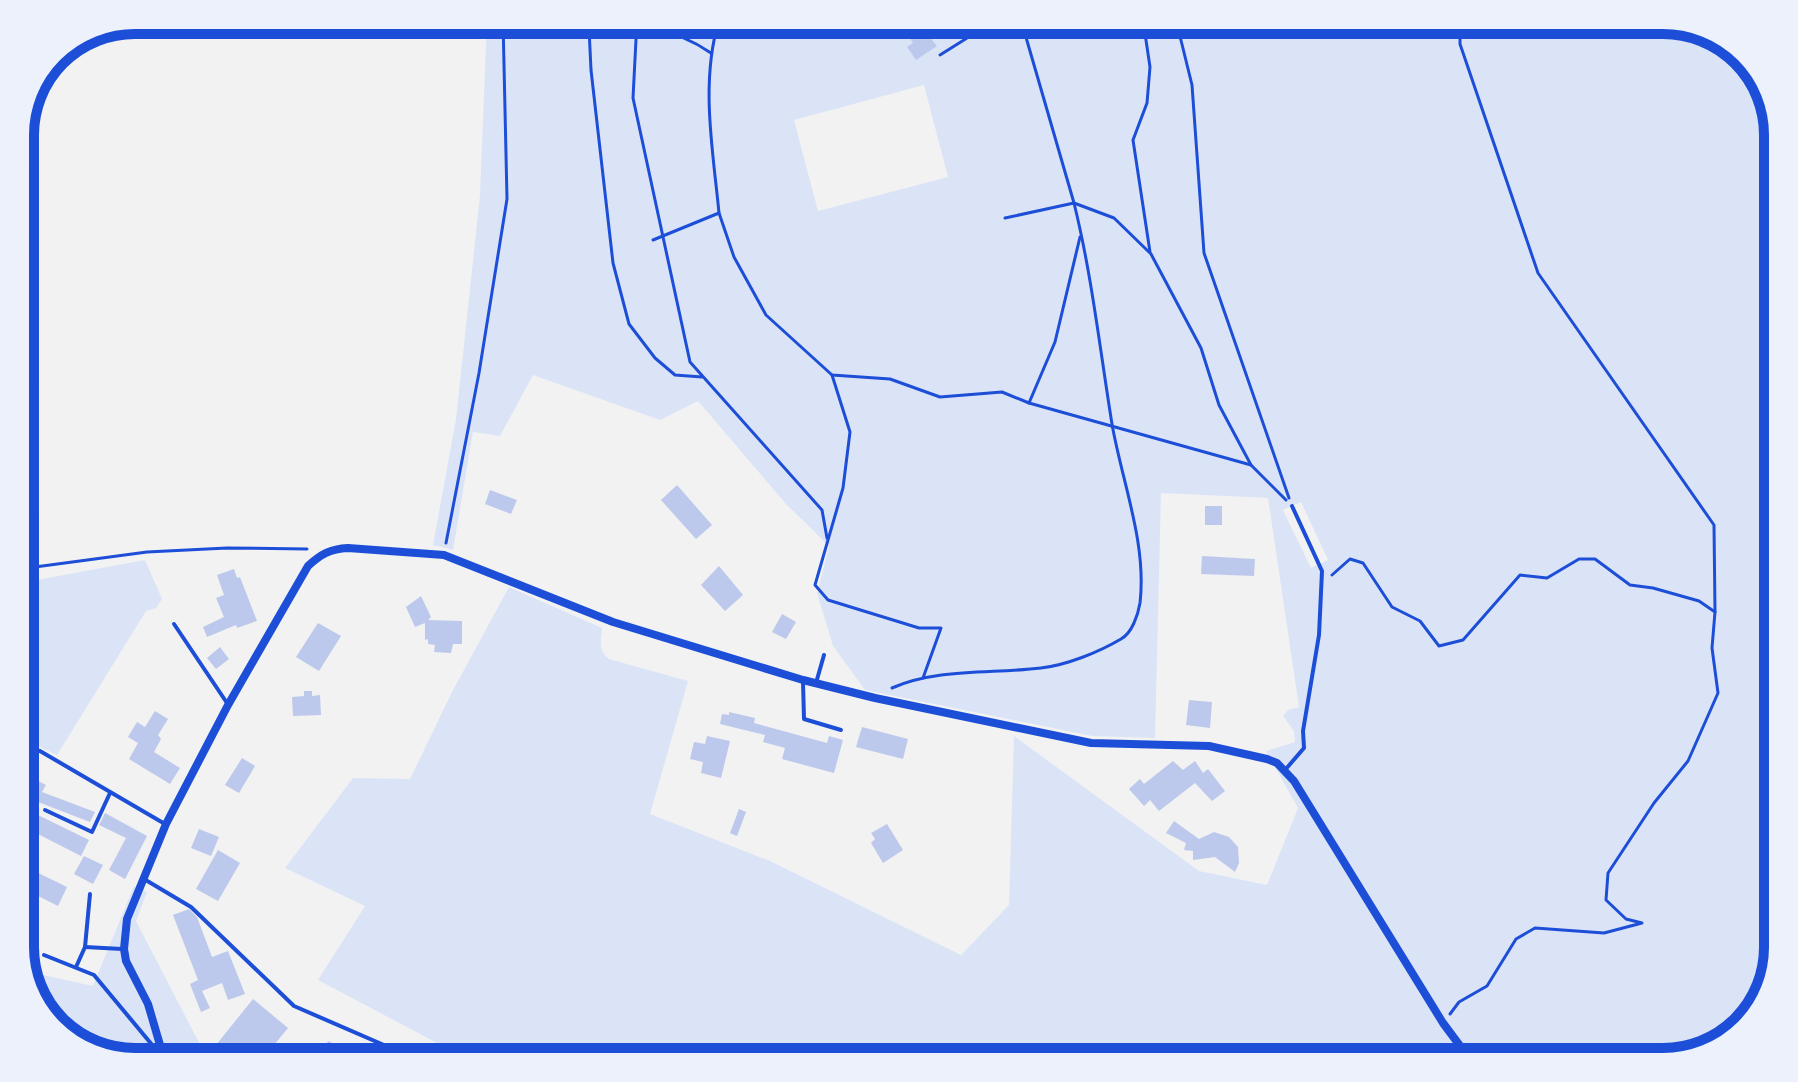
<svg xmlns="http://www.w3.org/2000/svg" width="1798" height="1082" viewBox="0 0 1798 1082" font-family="Inter,sans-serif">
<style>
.green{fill:#dbe4f7;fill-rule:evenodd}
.building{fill:#bdc9ec}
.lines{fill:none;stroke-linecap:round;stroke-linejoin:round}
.path{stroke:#1d4ed8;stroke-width:3}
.service{stroke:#1d4ed8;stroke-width:4}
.minor{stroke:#1d4ed8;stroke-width:8}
.rim{fill:none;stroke:#1d4ed8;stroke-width:10}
</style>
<rect width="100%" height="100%" fill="#f2f2f2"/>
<g class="green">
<path d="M487,20H1663L1708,32L1735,50L1762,77L1778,128V947L1762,1005L1721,1046L1663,1062H473L318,980L365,906L285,868L353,778L410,779L452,692L509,587L602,628C601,641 598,651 609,659L688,681L650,814L770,861L961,955L1009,905L1014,736L1199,871L1267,885L1298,808L1266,751L1295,742L1294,731L1283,716L1288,710L1299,707L1268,498L1161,493L1155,738L1092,736L865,690L833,646L817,593L829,546L786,504L698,401L660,420L533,375L500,436L473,432L453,550L433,545L456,419L480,195ZM924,85L948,177L818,211L794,120ZM1301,502L1328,560L1311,568L1283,510Z"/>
<polygon points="145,560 162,599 156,608 146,611 57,755 20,738 20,583"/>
<polygon points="134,886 147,892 136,921 209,1062 135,1062 77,1046 36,1005 20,952 30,957 43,975 93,986"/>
</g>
<g class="building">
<polygon points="921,27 937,46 916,60 907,47 913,43 908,35"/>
<polygon points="677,485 712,525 696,539 661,500"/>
<polygon points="490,490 517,500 511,514 485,504"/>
<rect x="1205" y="506" width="17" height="19"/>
<polygon points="1202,556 1255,559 1254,576 1201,574"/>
<polygon points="719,566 743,595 725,611 701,585"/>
<polygon points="234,569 237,578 240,577 257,621 237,628 236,625 207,637 203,627 224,617 216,598 224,595 217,575"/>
<polygon points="421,596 431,617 428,620 462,621 462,644 453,644 451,653 434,652 435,645 428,644 428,639 425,640 425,623 415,627 406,607"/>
<polygon points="782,614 796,622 786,639 772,632"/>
<polygon points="318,623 341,636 319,671 296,657"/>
<polygon points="220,647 229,659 216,669 207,658"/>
<polygon points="304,691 312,691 312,696 320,695 321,715 293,716 292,697 304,696"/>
<polygon points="1189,700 1212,702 1210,728 1186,725"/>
<polygon points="155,711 168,719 158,735 161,739 154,752 180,768 170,784 129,759 138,743 128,737 137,722 145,727"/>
<polygon points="729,712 755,718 754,723 827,743 829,736 843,740 834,773 782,759 785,748 763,742 765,735 720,724 722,714 729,715"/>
<polygon points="862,727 908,739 903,759 856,747"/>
<polygon points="707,736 730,741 721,778 701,773 703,762 690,759 694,742 705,744"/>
<polygon points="242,758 255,766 239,793 225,785"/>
<polygon points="1173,761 1183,770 1195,761 1203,773 1208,769 1225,791 1212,801 1195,783 1159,811 1150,800 1144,806 1129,789 1140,779 1144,784"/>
<polygon points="24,774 46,785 42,792 95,812 90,822 38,802 20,837 20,777"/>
<polygon points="739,809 746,812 737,836 730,833"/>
<polygon points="105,813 147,836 125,879 109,870 126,838 99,825"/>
<polygon points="38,815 89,840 81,856 30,830"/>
<polygon points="1174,821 1199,839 1214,832 1229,837 1238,847 1239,863 1235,872 1215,857 1193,860 1193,851 1184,850 1186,843 1166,833"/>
<polygon points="887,824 903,850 883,863 871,843 875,839 871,833"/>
<polygon points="199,829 219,837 211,856 191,848"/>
<polygon points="218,850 240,863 218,901 196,889"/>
<polygon points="84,856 103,865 93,884 74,874"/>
<polygon points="20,864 67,887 58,906 20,887"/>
<polygon points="189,909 197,917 212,957 228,951 245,994 228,1000 222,983 202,991 210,1008 201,1012 190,984 198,980 173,915"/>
<polygon points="253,999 288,1028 260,1062 236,1062 216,1045"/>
<polygon points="328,1041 377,1062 319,1062"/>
</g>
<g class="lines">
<g class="path">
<polyline points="575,20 589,28 591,70 613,263 629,324 655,358 675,375 702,377"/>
<polyline points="637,20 633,98 690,362 822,510 827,538"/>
<path d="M719,20C700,83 713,150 719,213"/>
<polyline points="1021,20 1074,203 1114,218 1151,254 1201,348 1219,405 1251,465 1286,500"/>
<polyline points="1143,20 1150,67 1147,103 1133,140 1150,252"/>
<polyline points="1176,20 1192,85 1204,253 1289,498"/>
<polyline points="1460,20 1460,44 1538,273 1714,525 1715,612"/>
<path d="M589,28C637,27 669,24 711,53"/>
<polyline points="940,55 991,23 1000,20"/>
<polyline points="653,240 719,213 734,257 766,315 832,375 890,379 940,397 1002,392 1029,403 1251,465"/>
<polyline points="832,375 850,432 843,488 815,585 828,600 919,628 941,628 923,678"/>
<polyline points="1029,403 1055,342 1080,237"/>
<polyline points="446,543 479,373 507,199 503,20"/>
<polyline points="20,569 147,552 227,548 307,549"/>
<polyline points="1332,575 1350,559 1363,563 1392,607 1420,621 1439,646 1463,640 1520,575 1547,578 1579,559 1595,559 1630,585 1653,588 1699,601 1715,612 1712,648 1718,693 1688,761 1654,803 1608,873 1606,900 1626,919 1642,923 1604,933 1535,928 1516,939 1487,986 1459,1002 1450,1014"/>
<path d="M892,688C938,668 992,674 1041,668C1067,665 1099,652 1121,639C1132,633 1138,615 1140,603C1147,543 1122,482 1112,424C1100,350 1092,276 1074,203L1005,218"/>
<polyline points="20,944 35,951"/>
<polyline points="20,953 24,946"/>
</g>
<g class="service">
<polyline points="174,624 227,703"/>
<polyline points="803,682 804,719 841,730"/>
<polyline points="816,683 824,655"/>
<polyline points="20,747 40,751 165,824"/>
<polyline points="1285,770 1304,748 1303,731 1319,635 1322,571 1292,506"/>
<polyline points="45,810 92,832 110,793"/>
<polyline points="144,879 191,907 294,1006 423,1062"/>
<polyline points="85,947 122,949"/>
<polyline points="44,955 94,975 158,1052"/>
<polyline points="76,967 85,947 90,894"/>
</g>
<path class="minor" d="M165,1062L148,1004L126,961L124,949L127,919L166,824L228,705L308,566C321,554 330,549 348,548L444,555L613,622L803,680L875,698L1091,743L1209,746L1267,759L1277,763L1294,781L1443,1023L1472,1062"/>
</g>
<path d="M0 0H1798V1082H0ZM135 34H1663A101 101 0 0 1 1764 135V947A101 101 0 0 1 1663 1048H135A101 101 0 0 1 34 947V135A101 101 0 0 1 135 34Z" fill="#edf1fc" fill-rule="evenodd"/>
<path class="rim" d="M135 34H1663A101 101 0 0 1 1764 135V947A101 101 0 0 1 1663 1048H135A101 101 0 0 1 34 947V135A101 101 0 0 1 135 34Z"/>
</svg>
